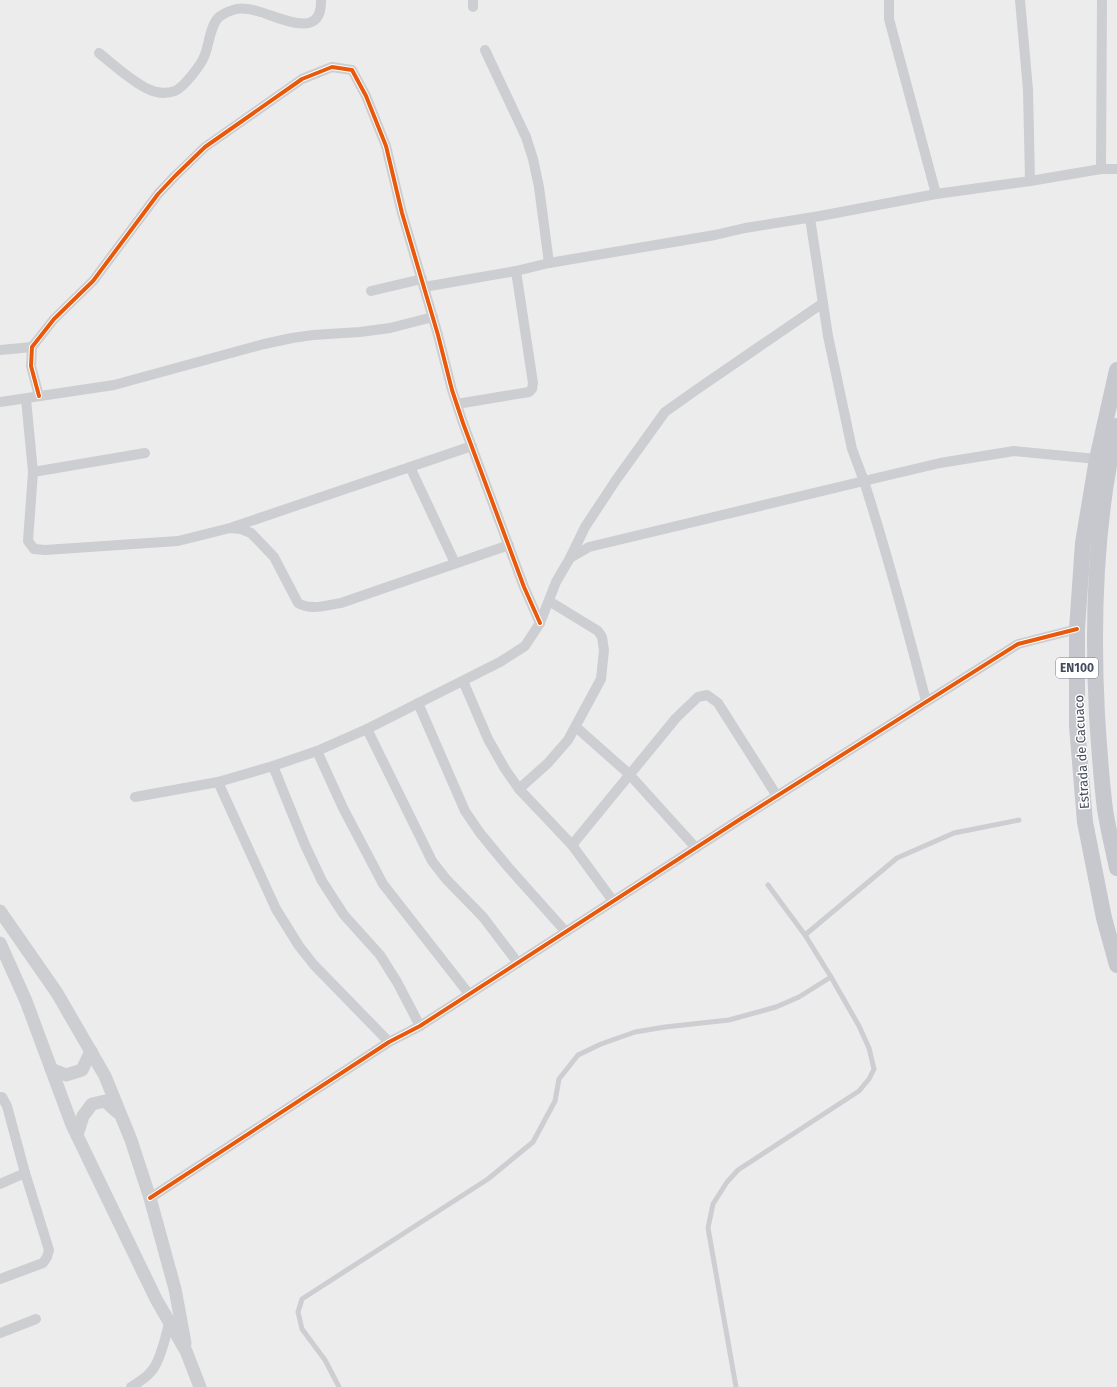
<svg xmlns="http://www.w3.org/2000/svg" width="1117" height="1387" viewBox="0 0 1117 1387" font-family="'Fira Sans',sans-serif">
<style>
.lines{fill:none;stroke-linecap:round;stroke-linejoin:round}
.service{stroke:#ccced2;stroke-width:5}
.minor{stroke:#ccced2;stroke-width:10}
.tertiary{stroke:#ccced2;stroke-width:13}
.primary{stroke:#c6c8cd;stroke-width:16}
.cycleway-casing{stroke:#fff;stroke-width:6}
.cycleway{stroke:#e8590c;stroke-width:4}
.labels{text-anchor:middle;stroke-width:3;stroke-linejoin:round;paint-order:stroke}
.shield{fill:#fff;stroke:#7b808c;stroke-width:1}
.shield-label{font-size:12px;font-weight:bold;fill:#434a5a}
.street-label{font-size:13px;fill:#434a5a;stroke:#fff}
</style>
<rect width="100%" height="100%" fill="#edecec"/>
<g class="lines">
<g class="service">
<polyline points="805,935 897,858 954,833 1019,820"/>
<polyline points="339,1387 325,1360 302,1329 298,1312 302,1299 488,1179 533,1142 555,1101 559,1079 578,1055 601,1044 635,1032 665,1027 729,1020 776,1007 799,997 831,977"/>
<polyline points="736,1387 708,1228 713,1204 727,1182 738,1170 859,1091 869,1079 874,1069 869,1048 859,1026 831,977 805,935 768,885"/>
</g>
<g class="minor">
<polyline points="473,0 473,7"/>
<polyline points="889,0 889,19 936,194"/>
<polyline points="1020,0 1028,90 1030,181"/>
<polyline points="485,50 526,137 533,159 539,187 549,263"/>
<path d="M99,53C114,65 131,81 148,89C156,93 166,94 175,91C184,87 200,66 204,57C209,46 210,25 219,17C223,14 229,11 233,10C240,7 250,9 257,11C278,16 322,42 321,0"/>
<polyline points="1101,169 1102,0"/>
<polyline points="810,218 828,336 852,449 864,481 940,463 1014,451 1097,459"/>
<polyline points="424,287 516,271 549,263 715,235 745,228 820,216 936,194 1030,181 1101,169 1117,169"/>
<polyline points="371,291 422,279"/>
<polyline points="0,350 32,347"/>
<polyline points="39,396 31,366 32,347 54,319 93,281 158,194 175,176 205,147 302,79 332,67 352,70 366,96 386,146 402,213 438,335 452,390 463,423 524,587 540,623"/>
<path d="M26,399L33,472L28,541L34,549L45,550L178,541L230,528L241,529L251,533L274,557L298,603C311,611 327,605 341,603L509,545"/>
<polyline points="0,402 114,385 264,344 292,338 313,335 360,332 390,328 433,317"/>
<polyline points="457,404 529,392 532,389 533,383 516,271"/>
<polyline points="410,467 455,563"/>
<polyline points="33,472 145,453"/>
<polyline points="233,527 472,446"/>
<polyline points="570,558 585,527 616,480 665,412 696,390 823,303"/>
<polyline points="463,681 488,739 505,769 519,789 572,845 613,901"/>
<polyline points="418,703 465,811 480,833 508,867 566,932"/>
<polyline points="576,727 629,774 696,848"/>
<polyline points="367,729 432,861 446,879 483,917 518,963"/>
<polyline points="317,751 343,808 383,884 469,994"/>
<polyline points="273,766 305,845 322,881 344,915 380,955 397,982 420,1026"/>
<polyline points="218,782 276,909 299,946 314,965 389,1042"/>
<polyline points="519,789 548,763 568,740 601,679 604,650 602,637 598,631 549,601"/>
<path d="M135,797L218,782L273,766L317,751L367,729L500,662L525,646L540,623L556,582L570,558L589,547L864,481C887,554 907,627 926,701"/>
<polyline points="572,845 676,718 698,697 707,695 718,703 777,796"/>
<polyline points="0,1097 2,1097 7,1106 25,1173 49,1250 47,1257 43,1263 0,1279"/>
<polyline points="0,1184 25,1173"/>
<polyline points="150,1198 389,1042 420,1026 742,818 1018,644 1077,629"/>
<polyline points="0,1333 36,1319"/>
<path d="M131,1387C139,1382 148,1377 153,1369C161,1358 166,1336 169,1323"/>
</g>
<g class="tertiary">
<polyline points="0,911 57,993 105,1076 131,1140 150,1198 175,1289 185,1343"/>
<polyline points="0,943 26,1001 72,1125 156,1299 186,1351 200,1387"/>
<polyline points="51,1069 66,1075 82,1070 91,1051"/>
<polyline points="77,1135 83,1116 92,1104 105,1101 117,1112"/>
</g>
<g class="primary">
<polyline points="1117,370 1097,459 1083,543 1077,629 1077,726 1085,822 1104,918 1117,965"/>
<path d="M1117,426C1095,520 1092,619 1097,715C1099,746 1101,778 1105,809C1108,829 1113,849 1117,868"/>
</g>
<g class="cycleway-casing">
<g id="cycleway">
<polyline points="39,396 31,366 32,347 54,319 93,281 158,194 175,176 205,147 302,79 332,67 352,70 366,96 386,146 402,213 438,335 452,390 463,423 524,587 540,623"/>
<polyline points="150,1198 389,1042 420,1026 742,818 1018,644 1077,629"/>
</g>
</g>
<use href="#cycleway" class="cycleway"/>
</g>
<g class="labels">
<rect class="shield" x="1056" y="658" width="42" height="20" rx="3"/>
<g class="shield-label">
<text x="1077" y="672">EN100</text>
</g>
<g class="street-label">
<text transform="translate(1081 752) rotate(-93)" y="5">Estrada de Cacuaco</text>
</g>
</g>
</svg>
